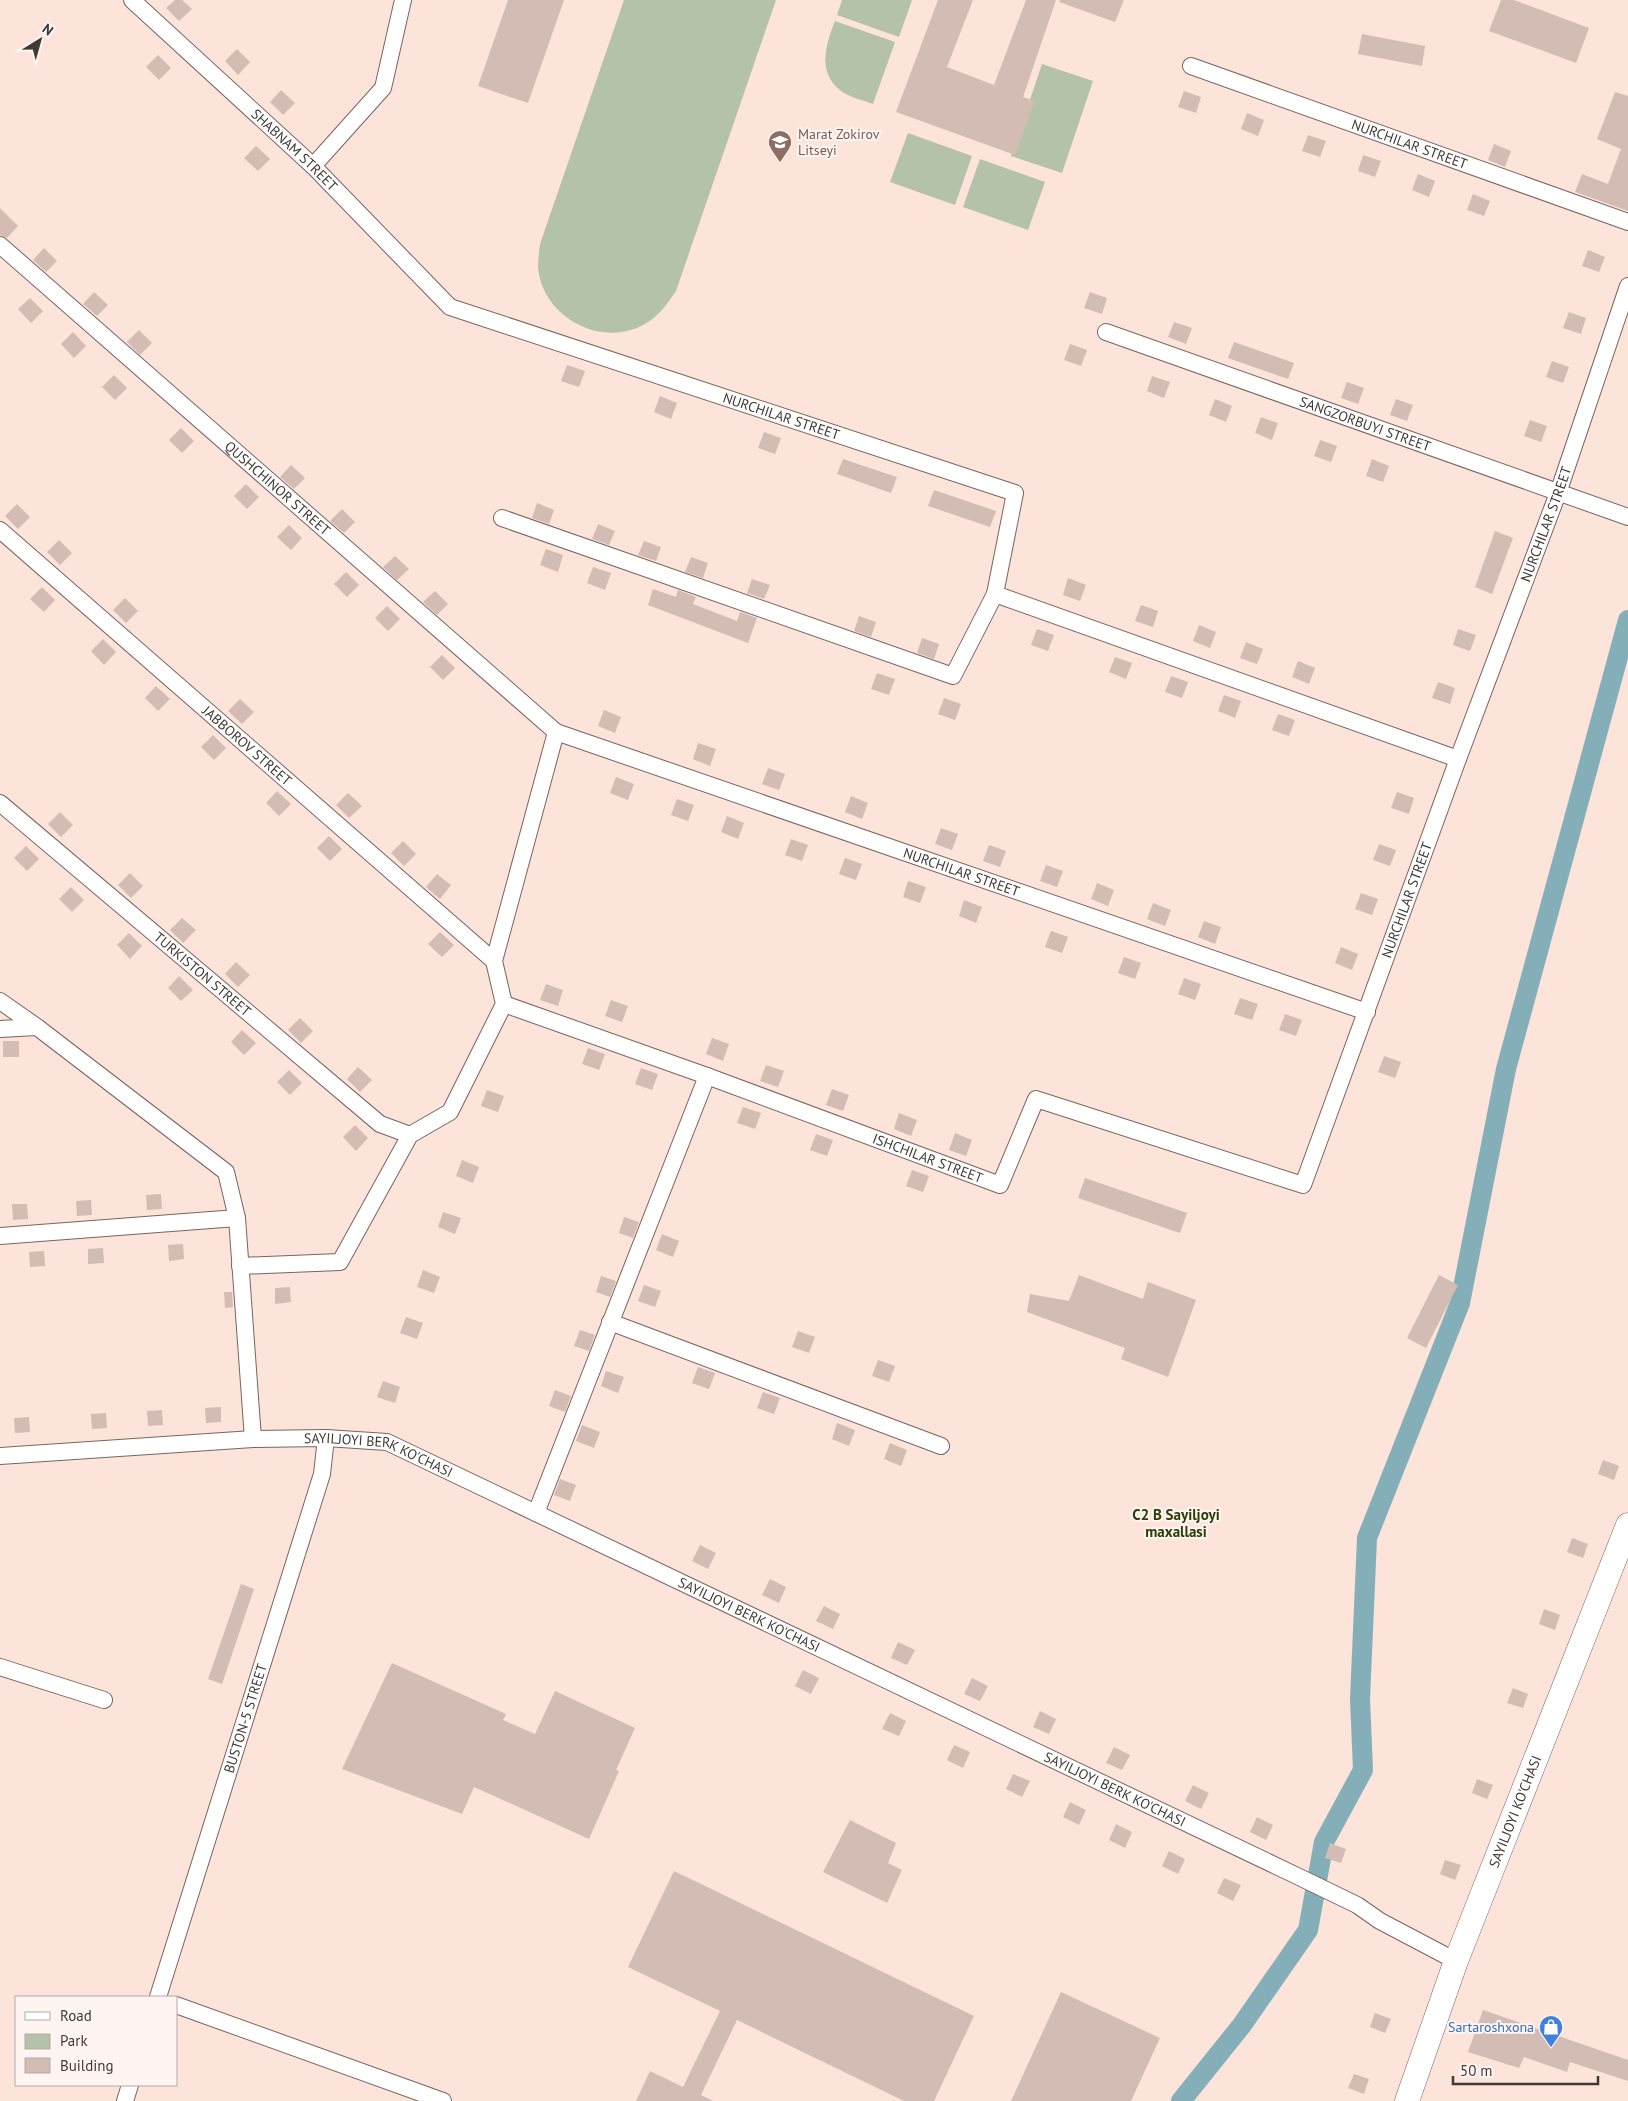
<svg xmlns="http://www.w3.org/2000/svg" width="1628" height="2101" viewBox="0 0 1628 2101" font-family="'PT Sans',sans-serif">
<style>
.green{fill:#b4c1ab}
.lines{fill:none;stroke-linecap:round;stroke-linejoin:round}
.canal{stroke:#84afb9;stroke-width:20}
.building{fill:#d3bcb3}
.minor-casing{stroke:#79655d;stroke-width:18}
.secondary-casing{stroke:#79655d;stroke-width:25}
.minor{stroke:#fff;stroke-width:16}
.secondary{stroke:#fff;stroke-width:24}
.labels{text-anchor:middle;stroke-width:4;stroke-linejoin:round;paint-order:stroke}
.education-label{font-size:14px;fill:#785e54;stroke:#fef4f1;text-anchor:start}
.street-label{font-size:14px;fill:#423935;stroke:#fef4f1}
.shop-label{font-size:14px;fill:#366cbe;stroke:#fef4f1;text-anchor:end}
.neighbourhood-label{font-size:15px;font-weight:bold;fill:#2c3d05;stroke:#fef4f1}
</style>
<rect width="100%" height="100%" fill="#fce4da"/>
<g class="green">
<path d="M624,0H776L676,291C667,304 659,316 645,324C601,349 542,317 538,267C538,260 539,252 540,244Z"/>
<polygon points="842,0 912,0 899,37 837,15"/>
<path d="M835,21L895,42L873,104C863,100 848,97 840,90C817,72 826,44 835,21Z"/>
<polygon points="1042,64 1093,81 1062,173 1011,156"/>
<polygon points="908,133 972,156 955,205 890,182"/>
<polygon points="980,159 1045,182 1028,230 963,207"/>
</g>
<g class="lines">
<polyline class="canal" points="1181,2101 1242,2025 1308,1930 1324,1842 1363,1770 1360,1699 1367,1538 1460,1303 1506,1069 1628,620"/>
</g>
<g class="building">
<polygon points="175,0 182,0 192,9 179,21 166,8"/>
<polygon points="508,0 564,0 528,103 478,86"/>
<polygon points="938,0 973,0 947,67 994,85 1026,0 1056,0 1023,97 1035,101 1015,155 896,112"/>
<polygon points="1060,0 1124,0 1115,22 1059,2"/>
<polygon points="1501,0 1514,0 1589,28 1576,63 1489,31"/>
<polygon points="1362,34 1425,46 1422,66 1358,54"/>
<polygon points="237,49 250,62 238,75 225,61"/>
<polygon points="158,55 171,68 159,80 146,67"/>
<polygon points="281,90 295,103 283,115 270,102"/>
<polygon points="1184,91 1201,97 1196,113 1178,107"/>
<polygon points="1615,92 1628,96 1628,211 1575,192 1582,174 1608,184 1621,149 1597,139"/>
<polygon points="1247,113 1264,120 1258,136 1241,129"/>
<polygon points="1308,135 1326,141 1320,157 1302,151"/>
<polygon points="1494,144 1511,151 1505,167 1488,160"/>
<polygon points="256,146 270,159 258,171 244,158"/>
<polygon points="1363,155 1381,161 1375,177 1358,171"/>
<polygon points="1418,174 1435,181 1429,197 1412,190"/>
<polygon points="1473,194 1490,201 1484,216 1467,210"/>
<polygon points="0,208 18,226 7,238 0,235"/>
<polygon points="44,248 57,261 46,272 33,260"/>
<polygon points="1588,250 1605,257 1599,272 1582,266"/>
<polygon points="94,292 108,305 97,316 83,304"/>
<polygon points="1090,292 1107,298 1102,314 1084,308"/>
<polygon points="30,298 43,311 31,323 18,309"/>
<polygon points="1569,312 1586,318 1581,334 1563,328"/>
<polygon points="1174,322 1192,328 1186,344 1168,337"/>
<polygon points="139,330 152,343 140,355 127,342"/>
<polygon points="73,332 86,346 74,358 61,344"/>
<polygon points="1234,342 1294,363 1288,379 1228,358"/>
<polygon points="1070,344 1087,350 1081,366 1064,360"/>
<polygon points="1552,361 1569,367 1563,383 1546,377"/>
<polygon points="567,365 585,371 579,387 561,381"/>
<polygon points="114,375 127,388 115,400 102,387"/>
<polygon points="1152,376 1170,382 1164,398 1147,391"/>
<polygon points="1347,382 1364,388 1358,404 1341,398"/>
<polygon points="660,396 677,403 671,419 654,412"/>
<polygon points="1215,399 1232,406 1226,422 1209,415"/>
<polygon points="1396,399 1413,405 1407,421 1390,415"/>
<polygon points="1261,417 1278,423 1272,440 1255,433"/>
<polygon points="1530,420 1547,426 1541,442 1524,436"/>
<polygon points="181,428 194,441 182,453 169,440"/>
<polygon points="764,432 781,438 775,454 758,448"/>
<polygon points="1320,440 1337,446 1331,462 1314,456"/>
<polygon points="843,459 897,477 891,493 837,474"/>
<polygon points="1372,459 1389,466 1383,482 1366,476"/>
<polygon points="291,465 305,478 294,489 280,477"/>
<polygon points="246,484 259,497 247,509 234,496"/>
<polygon points="934,490 996,511 990,527 928,506"/>
<polygon points="537,503 554,510 549,524 532,518"/>
<polygon points="17,504 30,517 18,529 5,516"/>
<polygon points="342,509 355,522 344,533 330,521"/>
<polygon points="598,524 615,531 609,545 592,539"/>
<polygon points="289,525 302,538 291,550 277,537"/>
<polygon points="1495,531 1513,538 1492,594 1475,587"/>
<polygon points="59,540 72,553 60,565 47,552"/>
<polygon points="644,541 661,547 656,561 638,555"/>
<polygon points="546,549 563,555 558,572 540,565"/>
<polygon points="395,556 409,569 397,580 383,567"/>
<polygon points="691,557 708,563 703,578 685,572"/>
<polygon points="593,567 611,573 605,590 587,583"/>
<polygon points="346,572 359,585 347,597 334,584"/>
<polygon points="1068,578 1086,585 1080,601 1063,595"/>
<polygon points="752,579 770,585 764,599 747,593"/>
<polygon points="42,587 55,600 44,612 30,599"/>
<polygon points="653,589 676,597 678,590 696,597 693,604 737,621 740,612 757,618 748,643 648,605"/>
<polygon points="435,591 448,604 437,615 423,602"/>
<polygon points="125,598 138,611 126,623 113,610"/>
<polygon points="1141,605 1158,611 1153,627 1135,621"/>
<polygon points="387,606 400,619 388,631 375,618"/>
<polygon points="859,616 876,622 871,637 854,631"/>
<polygon points="1199,625 1216,632 1210,648 1193,641"/>
<polygon points="1037,629 1054,635 1048,651 1031,645"/>
<polygon points="1458,629 1476,635 1470,651 1453,645"/>
<polygon points="922,638 939,644 934,659 917,653"/>
<polygon points="103,639 116,652 104,665 91,651"/>
<polygon points="1246,642 1263,649 1257,664 1240,658"/>
<polygon points="442,655 455,668 443,680 430,667"/>
<polygon points="1115,657 1132,663 1126,679 1109,672"/>
<polygon points="1298,661 1315,668 1309,684 1292,677"/>
<polygon points="877,673 895,679 889,695 871,689"/>
<polygon points="1171,676 1188,682 1182,698 1165,692"/>
<polygon points="1438,682 1455,688 1450,704 1432,698"/>
<polygon points="156,686 170,699 158,711 145,698"/>
<polygon points="1224,695 1241,701 1235,718 1218,711"/>
<polygon points="944,698 961,704 955,720 938,714"/>
<polygon points="240,699 254,712 242,724 228,711"/>
<polygon points="604,710 621,717 615,733 598,726"/>
<polygon points="1278,714 1295,720 1289,736 1272,730"/>
<polygon points="213,735 226,748 214,760 201,747"/>
<polygon points="698,743 716,749 710,766 693,759"/>
<polygon points="768,768 785,774 779,790 762,784"/>
<polygon points="616,777 634,784 628,800 610,793"/>
<polygon points="277,791 291,804 279,816 266,803"/>
<polygon points="1397,792 1414,798 1409,814 1391,808"/>
<polygon points="348,793 362,806 349,818 336,805"/>
<polygon points="851,796 868,803 862,819 845,812"/>
<polygon points="677,799 694,805 688,821 671,815"/>
<polygon points="60,812 73,825 61,837 48,824"/>
<polygon points="727,816 744,823 738,839 721,832"/>
<polygon points="941,828 958,834 952,850 935,844"/>
<polygon points="329,836 342,849 330,861 317,848"/>
<polygon points="791,839 808,845 802,861 785,855"/>
<polygon points="403,841 416,854 404,866 391,853"/>
<polygon points="1379,844 1396,850 1390,866 1373,860"/>
<polygon points="989,845 1006,851 1000,867 983,861"/>
<polygon points="26,846 39,859 27,871 14,858"/>
<polygon points="845,858 862,864 856,880 839,874"/>
<polygon points="1046,865 1063,871 1057,887 1040,881"/>
<polygon points="130,873 143,886 131,898 118,885"/>
<polygon points="437,874 451,885 440,899 426,887"/>
<polygon points="908,881 926,887 920,903 903,897"/>
<polygon points="1097,883 1114,890 1108,906 1091,899"/>
<polygon points="71,887 84,900 72,912 59,899"/>
<polygon points="1361,893 1378,899 1372,915 1355,909"/>
<polygon points="964,900 982,907 976,923 959,916"/>
<polygon points="1153,903 1171,910 1165,926 1147,919"/>
<polygon points="182,918 196,930 183,943 170,930"/>
<polygon points="1204,921 1221,927 1215,944 1198,937"/>
<polygon points="1051,931 1068,937 1062,953 1045,947"/>
<polygon points="440,932 454,945 442,957 428,944"/>
<polygon points="129,933 142,946 130,959 117,945"/>
<polygon points="1341,947 1358,954 1352,970 1335,963"/>
<polygon points="1124,957 1141,963 1135,979 1118,973"/>
<polygon points="236,962 250,975 238,987 225,974"/>
<polygon points="179,976 193,990 181,1001 168,988"/>
<polygon points="1184,978 1201,984 1195,1000 1178,994"/>
<polygon points="546,984 563,990 558,1006 540,1000"/>
<polygon points="1240,998 1258,1004 1252,1020 1234,1014"/>
<polygon points="611,1000 628,1006 622,1022 605,1016"/>
<polygon points="1285,1014 1302,1020 1296,1036 1279,1030"/>
<polygon points="300,1018 313,1031 301,1043 288,1030"/>
<polygon points="242,1030 256,1043 244,1055 231,1042"/>
<polygon points="712,1038 729,1044 723,1061 706,1054"/>
<rect x="3" y="1041" width="16" height="16"/>
<polygon points="588,1048 605,1054 599,1070 582,1064"/>
<polygon points="1384,1056 1401,1062 1395,1078 1378,1072"/>
<polygon points="766,1065 784,1071 778,1087 760,1081"/>
<polygon points="358,1067 372,1080 360,1092 347,1079"/>
<polygon points="641,1068 658,1074 652,1090 635,1084"/>
<polygon points="289,1070 302,1083 290,1095 277,1082"/>
<polygon points="832,1089 849,1095 843,1111 826,1105"/>
<polygon points="487,1090 504,1096 498,1112 481,1106"/>
<polygon points="743,1107 761,1113 755,1129 737,1123"/>
<polygon points="899,1113 917,1120 911,1136 894,1129"/>
<polygon points="355,1125 368,1138 356,1151 343,1137"/>
<polygon points="955,1133 972,1140 966,1156 949,1150"/>
<polygon points="816,1134 833,1140 827,1156 810,1150"/>
<polygon points="462,1160 479,1167 473,1183 456,1176"/>
<polygon points="912,1170 929,1176 923,1192 906,1186"/>
<polygon points="1085,1178 1187,1213 1180,1233 1078,1198"/>
<polygon points="161,1194 162,1209 147,1210 146,1195"/>
<polygon points="91,1200 92,1215 77,1216 76,1201"/>
<polygon points="12,1204 27,1204 28,1219 13,1220"/>
<polygon points="443,1212 461,1218 455,1234 438,1227"/>
<polygon points="624,1217 639,1222 633,1238 619,1233"/>
<polygon points="662,1234 679,1241 673,1257 656,1250"/>
<polygon points="183,1244 184,1259 169,1261 168,1245"/>
<polygon points="103,1248 104,1263 88,1264 88,1249"/>
<polygon points="44,1251 45,1266 30,1267 29,1252"/>
<polygon points="423,1270 440,1277 434,1293 417,1287"/>
<polygon points="1079,1275 1143,1299 1148,1282 1196,1300 1168,1377 1121,1359 1125,1348 1027,1312 1030,1294 1069,1301"/>
<polygon points="1439,1275 1458,1285 1426,1348 1407,1338"/>
<polygon points="601,1276 616,1281 610,1297 596,1292"/>
<polygon points="644,1285 661,1291 655,1307 638,1301"/>
<polygon points="290,1287 291,1302 275,1304 275,1288"/>
<polygon points="224,1292 232,1292 233,1307 225,1308"/>
<polygon points="406,1317 423,1323 417,1339 400,1333"/>
<polygon points="580,1330 595,1335 589,1351 574,1346"/>
<polygon points="798,1331 815,1337 809,1353 792,1347"/>
<polygon points="878,1360 895,1366 889,1382 872,1376"/>
<polygon points="698,1367 715,1373 709,1389 692,1383"/>
<polygon points="606,1371 624,1377 618,1393 601,1386"/>
<polygon points="383,1381 400,1387 395,1403 377,1397"/>
<polygon points="555,1390 571,1396 565,1412 549,1406"/>
<polygon points="763,1392 780,1398 774,1414 757,1408"/>
<polygon points="221,1407 221,1422 206,1423 205,1408"/>
<polygon points="162,1410 163,1425 148,1426 147,1411"/>
<polygon points="106,1413 107,1428 92,1429 91,1414"/>
<polygon points="29,1417 30,1432 15,1433 14,1418"/>
<polygon points="837,1423 855,1430 849,1446 832,1439"/>
<polygon points="582,1425 600,1432 594,1448 576,1441"/>
<polygon points="890,1443 907,1450 901,1466 884,1459"/>
<polygon points="1603,1460 1619,1466 1614,1480 1598,1474"/>
<polygon points="560,1479 576,1485 570,1501 554,1495"/>
<polygon points="1572,1538 1588,1544 1583,1558 1567,1552"/>
<polygon points="700,1545 716,1553 708,1569 692,1561"/>
<polygon points="770,1579 786,1587 779,1603 762,1595"/>
<polygon points="241,1584 254,1589 222,1684 208,1679"/>
<polygon points="824,1606 840,1614 833,1629 816,1621"/>
<polygon points="1544,1609 1560,1615 1555,1630 1539,1624"/>
<polygon points="898,1642 915,1650 907,1665 891,1658"/>
<polygon points="392,1663 506,1714 503,1720 535,1734 555,1691 635,1728 616,1770 619,1771 589,1839 474,1787 462,1814 342,1769"/>
<polygon points="803,1670 819,1678 811,1694 795,1686"/>
<polygon points="972,1678 988,1686 980,1701 964,1694"/>
<polygon points="1513,1688 1528,1694 1523,1708 1507,1703"/>
<polygon points="1040,1711 1056,1719 1049,1734 1033,1727"/>
<polygon points="890,1713 906,1721 899,1736 882,1729"/>
<polygon points="954,1745 970,1752 963,1768 947,1760"/>
<polygon points="1114,1747 1130,1755 1122,1770 1106,1763"/>
<polygon points="1013,1774 1030,1781 1022,1797 1006,1789"/>
<polygon points="1477,1779 1493,1785 1487,1799 1472,1793"/>
<polygon points="1193,1785 1209,1793 1201,1809 1185,1801"/>
<polygon points="1070,1802 1086,1810 1079,1825 1063,1817"/>
<polygon points="1257,1817 1273,1825 1266,1840 1250,1832"/>
<polygon points="850,1820 896,1843 888,1863 902,1870 887,1903 823,1872"/>
<polygon points="1116,1824 1132,1832 1125,1848 1109,1840"/>
<polygon points="1330,1843 1346,1849 1341,1863 1325,1858"/>
<polygon points="1169,1851 1185,1859 1178,1874 1162,1866"/>
<polygon points="1445,1860 1461,1865 1455,1880 1440,1874"/>
<polygon points="674,1871 974,2016 934,2101 904,2101 737,2020 701,2095 713,2101 636,2101 650,2071 683,2087 720,2011 628,1967"/>
<polygon points="1224,1878 1241,1885 1233,1901 1217,1893"/>
<polygon points="1061,1992 1160,2038 1131,2101 1011,2101"/>
<polygon points="1483,2010 1628,2060 1628,2081 1570,2062 1567,2072 1524,2057 1519,2068 1468,2052"/>
<polygon points="1375,2013 1391,2019 1385,2033 1370,2027"/>
<polygon points="1354,2074 1369,2079 1364,2094 1348,2088"/>
</g>
<g class="lines">
<g class="minor-casing">
<g id="minor">
<path id="s1" d="M132,0L313,166L450,307L1015,493L995,594L1458,759"/>
<path id="s2" d="M1191,66L1628,222"/>
<polyline points="313,166 383,88 403,0"/>
<path id="s3" d="M0,245L556,732L1367,1012"/>
<path id="s4" d="M1106,332L1628,517"/>
<polyline points="502,518 953,676 995,594"/>
<path id="s5" d="M0,530L494,961"/>
<path id="s6" d="M0,803L380,1124L410,1135"/>
<polyline points="0,1001 37,1027"/>
<path id="s7" d="M504,1004L707,1076L1000,1185L1036,1099L1303,1185L1458,759L1558,493L1628,286"/>
<polyline points="0,1029 37,1027 226,1172 237,1218 253,1439"/>
<polyline points="0,1236 237,1218"/>
<polyline points="240,1266 340,1262 410,1135 450,1112 504,1004 494,961 556,732"/>
<polyline points="610,1322 941,1446"/>
<path id="s8" d="M0,1456L253,1439L326,1438L387,1442L1293,1874L1357,1905L1380,1921L1456,1961"/>
<polyline points="536,1513 707,1076"/>
<polyline points="0,1667 104,1700"/>
<path id="s9" d="M158,1997L322,1474L326,1438"/>
<polyline points="176,2005 443,2101"/>
<polyline points="125,2101 130,2085"/>
</g>
</g>
<g class="secondary-casing">
<g id="secondary">
<path id="s10" d="M1407,2101L1456,1961L1628,1525"/>
</g>
</g>
<use href="#minor" class="minor"/>
<use href="#secondary" class="secondary"/>
</g>
<defs>
<g id="university-pin" transform="scale(1.25)"><path d="M0 17L-7.5 6A9.5 9.5 0 1 1 7.5 6Z" fill="#8d6e63" stroke="#fef4f1"/><path d="M0-5L7-2L0 1L-7-2ZM-4 1L0 2.5L4 1V4Q0 6-4 4Z" fill="#fff"/></g>
<g id="shop-pin" transform="scale(1.25)"><path d="M0 17L-7.5 6A9.5 9.5 0 1 1 7.5 6Z" fill="#3f7fe0" stroke="#fef4f1"/><path d="M-5-2.5h2.3a2.7 3.5 0 0 1 5.4 0H5L5.5 6h-11ZM-1.5-2.5h3a1.5 2.3 0 0 0-3 0Z" fill="#fff"/></g>
</defs>
<g fill-rule="evenodd">
<use href="#university-pin" x="780" y="142"/>
<use href="#shop-pin" x="1551" y="2027"/>
</g>
<g class="labels">
<g class="education-label">
<text x="798" y="139">Marat Zokirov<tspan x="798" dy="16">Litseyi</tspan></text>
</g>
<g class="street-label">
<text dy="5" stroke="none"><textPath href="#s2" startOffset="232">NURCHILAR STREET</textPath></text>
<text dy="5" stroke="none"><textPath href="#s1" startOffset="221">SHABNAM STREET</textPath></text>
<text dy="5" stroke="none"><textPath href="#s1" startOffset="791">NURCHILAR STREET</textPath></text>
<text dy="5" stroke="none"><textPath href="#s4" startOffset="275">SANGZORBUYI STREET</textPath></text>
<text dy="5" stroke="none"><textPath href="#s3" startOffset="369">QUSHCHINOR STREET</textPath></text>
<text dy="5" stroke="none"><textPath href="#s7" startOffset="1606">NURCHILAR STREET</textPath></text>
<text dy="5" stroke="none"><textPath href="#s5" startOffset="328">JABBOROV STREET</textPath></text>
<text dy="5" stroke="none"><textPath href="#s3" startOffset="1168">NURCHILAR STREET</textPath></text>
<text dy="5" stroke="none"><textPath href="#s7" startOffset="1205">NURCHILAR STREET</textPath></text>
<text dy="5" stroke="none"><textPath href="#s6" startOffset="265">TURKISTON STREET</textPath></text>
<text dy="5" stroke="none"><textPath href="#s7" startOffset="451">ISHCHILAR STREET</textPath></text>
<text dy="5" stroke="none"><textPath href="#s8" startOffset="382">SAYILJOYI BERK KO'CHASI</textPath></text>
<text dy="5" stroke="none"><textPath href="#s8" startOffset="789">SAYILJOYI BERK KO'CHASI</textPath></text>
<text dy="5" stroke="none"><textPath href="#s9" startOffset="292">BUSTON-5 STREET</textPath></text>
<text dy="5" stroke="none"><textPath href="#s8" startOffset="1194">SAYILJOYI BERK KO'CHASI</textPath></text>
<text dy="5" stroke="none"><textPath href="#s10" startOffset="309">SAYILJOYI KO'CHASI</textPath></text>
</g>
<g class="shop-label">
<text x="1534" y="2032">Sartaroshxona</text>
</g>
<g class="neighbourhood-label">
<text x="1176" y="1520">C2 B Sayiljoyi<tspan x="1176" dy="17">maxallasi</tspan></text>
</g>
</g>
<rect x="15" y="1996" width="162" height="90" fill="#fef4f1" stroke="#b3a9a6"/>
<rect x="25" y="2012" width="25" height="8" fill="#ffffff" stroke="#b3a9a6"/>
<text x="60" y="2021" font-size="15" fill="#423935">Road</text>
<rect x="25" y="2034" width="25" height="15" fill="#b4c1ab" stroke="#b3a9a6"/>
<text x="60" y="2046" font-size="15" fill="#423935">Park</text>
<rect x="25" y="2058" width="25" height="15" fill="#d3bcb3" stroke="#b3a9a6"/>
<text x="60" y="2071" font-size="15" fill="#423935">Building</text>
<g transform="translate(40 40) rotate(37)" stroke="#fef4f1" stroke-width="4" paint-order="stroke">
<path d="M0-4L9 19L0 12L-9 19Z" fill="#423935"/>
<text y="-8" font-size="14" font-weight="bold" text-anchor="middle" fill="#423935">N</text>
</g>
<path d="M1453 2076v8h145v-8" fill="none" stroke="#423935" stroke-width="2.5"/>
<text x="1460" y="2076" font-size="15" fill="#423935" stroke="#fef4f1" stroke-width="4" paint-order="stroke">50 m</text>
</svg>
